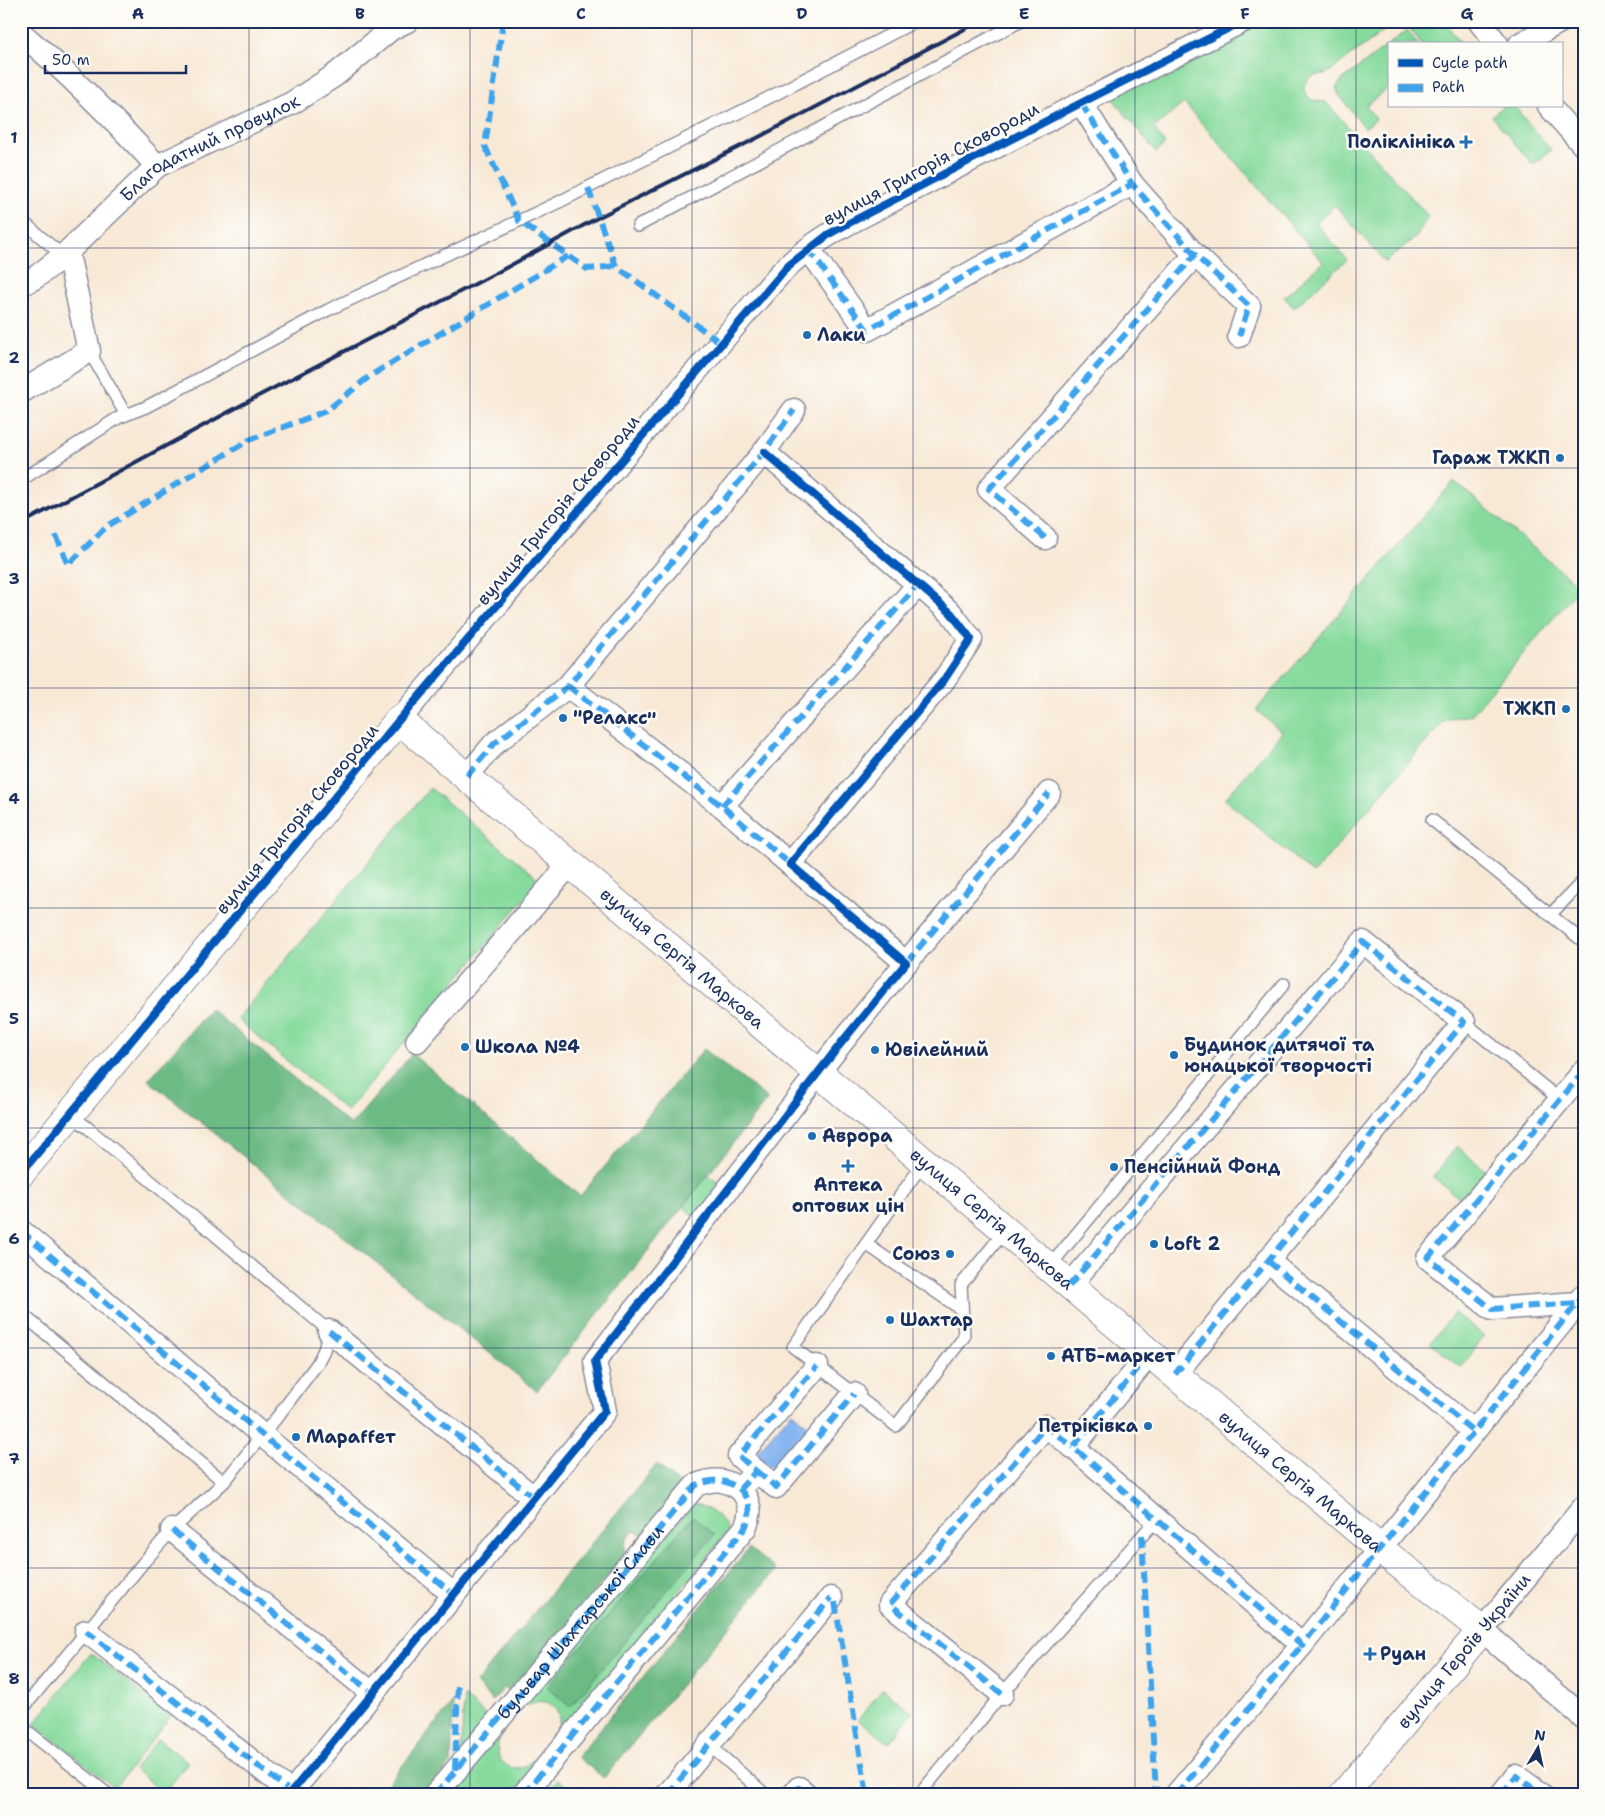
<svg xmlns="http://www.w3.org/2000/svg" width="1605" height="1816" viewBox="0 0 1605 1816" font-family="'Shantell Sans',sans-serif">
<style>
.green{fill:#85da9c;stroke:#50847d}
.forest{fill:#6cba84;stroke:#447471}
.water{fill:#86b5f1;stroke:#5072a8}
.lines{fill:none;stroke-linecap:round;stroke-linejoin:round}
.lane-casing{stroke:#8a8c9a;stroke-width:14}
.street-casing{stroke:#8a8c9a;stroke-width:25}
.secondary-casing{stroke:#8a8c9a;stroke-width:30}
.lane{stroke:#fff;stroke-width:11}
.street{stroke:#fff;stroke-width:22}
.secondary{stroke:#fff;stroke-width:28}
.rail{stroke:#1b2f5e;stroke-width:4}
.quiet{stroke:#3da3ed;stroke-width:6;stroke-dasharray:12 6;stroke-linecap:butt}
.cycleway-casing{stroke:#fdfcf7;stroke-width:11}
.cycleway{stroke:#0057b8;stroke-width:8}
.grid{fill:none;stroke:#1b2f5e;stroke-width:1;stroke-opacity:0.55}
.poi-dot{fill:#1f6fb2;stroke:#fdfcf7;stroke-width:2}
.labels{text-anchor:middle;stroke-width:5;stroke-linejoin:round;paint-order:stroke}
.poi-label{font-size:18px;font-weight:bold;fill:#1b2f5e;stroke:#fdfcf7;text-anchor:start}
.street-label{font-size:18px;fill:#1b2f5e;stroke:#fdfcf7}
.neatline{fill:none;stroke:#1b2f5e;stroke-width:2}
.grid-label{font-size:16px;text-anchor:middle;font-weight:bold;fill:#1b2f5e}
</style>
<rect width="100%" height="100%" fill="#fdfcf7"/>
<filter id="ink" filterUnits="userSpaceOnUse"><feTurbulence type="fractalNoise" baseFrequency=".02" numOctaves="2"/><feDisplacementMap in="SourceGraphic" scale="10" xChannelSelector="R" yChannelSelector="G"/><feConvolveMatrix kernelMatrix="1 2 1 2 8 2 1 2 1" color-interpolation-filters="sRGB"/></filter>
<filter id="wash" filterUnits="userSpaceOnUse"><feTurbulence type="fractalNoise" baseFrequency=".0096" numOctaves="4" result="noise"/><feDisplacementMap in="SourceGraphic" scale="20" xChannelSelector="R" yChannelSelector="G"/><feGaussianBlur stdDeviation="1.12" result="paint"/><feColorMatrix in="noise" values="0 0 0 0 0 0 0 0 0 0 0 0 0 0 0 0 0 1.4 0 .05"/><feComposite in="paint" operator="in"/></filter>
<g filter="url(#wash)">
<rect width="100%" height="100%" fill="#f8e9d7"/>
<g class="green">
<path d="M1264,21H1397L1326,74C1321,75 1315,74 1310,77C1296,88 1309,105 1325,101L1428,216L1417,236L1385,262L1335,205L1316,223L1347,260L1294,308L1284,297L1323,262L1184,103L1154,128L1165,144L1156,152L1112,98Z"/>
<polygon points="1420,21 1443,21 1462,44 1422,44 1410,29"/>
<polygon points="1407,30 1418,44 1389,44"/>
<polygon points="1389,44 1389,87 1366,106 1376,119 1365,128 1339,95 1336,88 1341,81"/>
<polygon points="1503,106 1514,106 1551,150 1533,165 1492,116"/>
<polygon points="1454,481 1580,587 1471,715 1445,720 1313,874 1225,799 1282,732 1256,710"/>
<polygon points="430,788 540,880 347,1111 237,1019"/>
<polygon points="1457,1146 1487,1172 1463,1201 1433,1177"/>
<polygon points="708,1175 728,1190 702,1223 683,1207"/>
<polygon points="1454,1313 1484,1336 1461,1368 1430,1343"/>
<path d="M694,1504C707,1506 725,1518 728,1532L562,1734L557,1730C566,1710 545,1693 527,1706L522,1701Z"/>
<polygon points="91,1653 171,1716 115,1788 34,1724"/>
<polygon points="882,1689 913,1712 889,1743 858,1720"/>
<polygon points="464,1696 488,1718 461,1753"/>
<path d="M496,1730L502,1734C486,1760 516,1781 534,1758L540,1763L513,1795H441Z"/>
<polygon points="158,1739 188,1762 164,1794 134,1769"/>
</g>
<g class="forest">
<polygon points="210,1009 351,1125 412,1054 580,1196 704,1049 768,1099 537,1391 148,1080"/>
<polygon points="657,1464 685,1489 644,1535 633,1531 626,1540 624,1556 513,1692 505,1688 492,1701 476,1683"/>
<polygon points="693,1516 714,1535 570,1707 547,1687"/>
<polygon points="749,1548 776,1570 604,1778 577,1757"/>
<polygon points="453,1702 451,1764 429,1788 415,1790 411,1795 379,1795"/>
<polygon points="558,1779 578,1795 545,1795"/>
</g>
<polygon class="water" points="792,1412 813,1430 776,1472 755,1454"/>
</g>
<g filter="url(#ink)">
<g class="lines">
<g class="lane-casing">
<g id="lane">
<polyline points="21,220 63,256"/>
<polyline points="638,226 1021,21"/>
<polyline points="89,351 126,415"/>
<polyline points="21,480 118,418 146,407 328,310 557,203 772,96 916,21"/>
<polyline points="1432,820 1584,942"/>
<polyline points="1550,915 1584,880"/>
<polyline points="1464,1022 1559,1099"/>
<polyline points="924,1162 793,1347 896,1426 964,1337 961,1285 1005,1231"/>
<polyline points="866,1244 962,1310"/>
<polyline points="1049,1267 1284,984"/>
<polyline points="21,1313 224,1482"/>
<polyline points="21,1711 143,1563 172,1530 224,1482 278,1416 317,1364 324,1350 329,1331 88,1128 69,1114"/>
<polyline points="21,1726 109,1795"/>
<polyline points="708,1744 766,1795"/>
<polyline points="919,1795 1002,1694 1156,1520"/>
</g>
</g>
<g class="street-casing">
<g id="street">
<polyline points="1479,21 1497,44"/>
<path d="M21,33C69,74 114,119 157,166"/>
<polyline points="1520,44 1561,21"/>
<polyline points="1081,103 1132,184 1195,255 1249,306 1239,336"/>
<polyline points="1549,106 1584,146"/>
<polyline points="806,251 815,258 867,330 1132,184"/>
<path id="s1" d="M21,285L36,277L63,256L157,166L292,103L334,76L391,29L407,21"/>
<polyline points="21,392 89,351 70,263 63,256"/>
<polyline points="1045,538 989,489 1195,255"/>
<polyline points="568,686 722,806 790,864"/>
<path d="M399,720L757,300C767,289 777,276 788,266C806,248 827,235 849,223L1081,103L1243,21"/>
<polyline points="467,776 494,744 568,686 764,452 794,410"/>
<polyline points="722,806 918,585"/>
<polyline points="906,963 1049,793"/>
<polyline points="417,1041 570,864"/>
<polyline points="1584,1071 1428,1258 1492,1309 1578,1303 1584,1308"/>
<polyline points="21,1231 262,1435 453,1594"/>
<polyline points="1268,1261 1473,1431"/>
<polyline points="1069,1286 1363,942 1464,1022 1175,1374"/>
<polyline points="329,1331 533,1497"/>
<polyline points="1150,1354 1073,1447 1302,1645 1584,1295"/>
<polyline points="756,1471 776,1487 854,1394"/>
<polyline points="1584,1507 1482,1630 1584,1718"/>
<polyline points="172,1530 372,1693"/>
<polyline points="86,1631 291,1792"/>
<polyline points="1002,1694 890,1604 1046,1426 1073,1447"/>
<polyline points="289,1795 605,1411 595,1361 842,1042 906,963 790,864 944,680 971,639 951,613 764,452"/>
<path d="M435,1795L696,1485C715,1478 724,1479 740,1489L756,1471L739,1456L817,1366"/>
<path d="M523,1795L745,1528C752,1513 751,1502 740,1489"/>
<polyline points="667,1795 831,1598"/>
<polyline points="793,1795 799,1788 807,1795"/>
<polyline points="1176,1795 1302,1645"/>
<polyline points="1501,1795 1516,1776 1542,1795"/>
</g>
</g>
<g class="secondary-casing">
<g id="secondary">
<path id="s2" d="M21,1173L399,720L972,1202L1380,1549L1482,1630L1343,1795"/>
</g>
</g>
<use href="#lane" class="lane"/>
<use href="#street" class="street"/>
<use href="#secondary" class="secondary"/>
<polyline class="rail" points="21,524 262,394 500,271 599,217 759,137 980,21"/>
<g class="quiet">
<polyline points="503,21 485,146 519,221 587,269 616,266"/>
<polyline points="1081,103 1132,184 1195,255 1249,306 1239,336"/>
<polyline points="588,188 616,266 721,343"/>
<polyline points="806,251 815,258 867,330 1132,184"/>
<polyline points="56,535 68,565 106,527 249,440 326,411 370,376 568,256"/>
<polyline points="1045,538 989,489 1195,255"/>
<polyline points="568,686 722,806 790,864"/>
<polyline points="467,776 494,744 568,686 764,452 794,410"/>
<polyline points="722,806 918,585"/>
<polyline points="906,963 1049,793"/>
<polyline points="1584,1071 1428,1258 1492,1309 1578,1303 1584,1308"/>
<polyline points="21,1231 262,1435 453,1594"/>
<polyline points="1268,1261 1473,1431"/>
<polyline points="1069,1286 1363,942 1464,1022 1175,1374"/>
<polyline points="329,1331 533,1497"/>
<polyline points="1150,1354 1073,1447 1302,1645 1584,1295"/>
<polyline points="756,1471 776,1487 854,1394"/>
<polyline points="172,1530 372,1693"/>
<polyline points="1142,1535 1156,1795"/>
<polyline points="835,1602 867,1795"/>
<polyline points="86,1631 291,1792"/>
<polyline points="1002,1694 890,1604 1046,1426 1073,1447"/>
<polyline points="455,1770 458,1682"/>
<path id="s3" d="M435,1795L696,1485C715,1478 724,1479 740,1489L756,1471L739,1456L817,1366"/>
<path d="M523,1795L745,1528C752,1513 751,1502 740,1489"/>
<polyline points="667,1795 831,1598"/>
<polyline points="793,1795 799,1788 807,1795"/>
<polyline points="1176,1795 1302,1645"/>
<polyline points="1501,1795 1516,1776 1542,1795"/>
</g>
<g class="cycleway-casing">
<g id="cycleway">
<polyline points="21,1173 399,720 788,266 829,234 849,223 1081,103 1243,21"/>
<polyline points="289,1795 605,1411 595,1361 842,1042 906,963 790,864 944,680 971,639 951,613 764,452"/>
</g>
</g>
<use href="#cycleway" class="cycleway"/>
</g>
</g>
<path class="grid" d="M249,21V1795M470,21V1795M692,21V1795M913,21V1795M1135,21V1795M1356,21V1795M21,248H1584M21,468H1584M21,688H1584M21,908H1584M21,1128H1584M21,1348H1584M21,1568H1584"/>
<g class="poi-dot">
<path d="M1463.5 134.5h5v5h5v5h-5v5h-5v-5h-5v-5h5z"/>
<circle cx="807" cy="335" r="5"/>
<circle cx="1560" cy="458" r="5"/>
<circle cx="1566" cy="709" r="5"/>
<circle cx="563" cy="718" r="5"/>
<circle cx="465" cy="1047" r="5"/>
<circle cx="875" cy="1050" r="5"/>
<circle cx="1174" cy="1055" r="5"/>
<circle cx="812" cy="1136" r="5"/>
<path d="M845.5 1158.5h5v5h5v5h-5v5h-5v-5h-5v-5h5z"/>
<circle cx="1114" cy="1167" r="5"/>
<circle cx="1154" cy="1244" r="5"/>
<circle cx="950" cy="1254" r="5"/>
<circle cx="890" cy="1320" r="5"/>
<circle cx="1051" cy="1356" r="5"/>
<circle cx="1148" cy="1426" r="5"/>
<circle cx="296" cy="1437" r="5"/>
<path d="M1367.5 1646.5h5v5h5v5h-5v5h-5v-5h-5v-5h5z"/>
</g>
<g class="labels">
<g class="poi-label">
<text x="1455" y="148" text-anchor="end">Поліклініка</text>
<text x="817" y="341">Лаки</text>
<text x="1550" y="464" text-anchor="end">Гараж ТЖКП</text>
<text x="1556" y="715" text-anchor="end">ТЖКП</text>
<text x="573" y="724">"Релакс"</text>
<text x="1184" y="1051">Будинок дитячої та<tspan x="1184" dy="21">юнацької творчості</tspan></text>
<text x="475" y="1053">Школа №4</text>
<text x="885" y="1056">Ювілейний</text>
<text x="822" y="1142">Аврора</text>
<text x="1124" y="1173">Пенсійний Фонд</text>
<text x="848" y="1191" text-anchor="middle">Аптека<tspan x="848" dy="21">оптових цін</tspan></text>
<text x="1164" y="1250">Loft 2</text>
<text x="940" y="1260" text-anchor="end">Союз</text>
<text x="900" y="1326">Шахтар</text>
<text x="1061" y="1362">АТБ-маркет</text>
<text x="1138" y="1432" text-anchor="end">Петріківка</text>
<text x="306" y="1443">Мараffет</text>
<text x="1380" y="1660">Руан</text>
</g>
<g class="street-label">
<text dy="6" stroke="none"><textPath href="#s1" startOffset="236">Благодатний провулок</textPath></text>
<text transform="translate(931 164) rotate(-28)" y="6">вулиця Григорія Сковороди</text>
<text transform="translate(558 510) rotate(-50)" y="6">вулиця Григорія Сковороди</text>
<text transform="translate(297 819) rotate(-50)" y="6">вулиця Григорія Сковороди</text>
<text dy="6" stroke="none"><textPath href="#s2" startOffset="960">вулиця Сергія Маркова</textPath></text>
<text dy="6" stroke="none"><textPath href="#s2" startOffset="1365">вулиця Сергія Маркова</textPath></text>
<text dy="6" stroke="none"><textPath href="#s2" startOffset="1770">вулиця Сергія Маркова</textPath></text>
<text dy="6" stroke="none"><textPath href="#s3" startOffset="226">бульвар Шахтарської Слави</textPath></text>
<text transform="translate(1464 1651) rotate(-50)" y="6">вулиця Героїв України</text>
</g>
</g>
<rect width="1605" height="1816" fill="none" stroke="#fdfcf7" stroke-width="55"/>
<rect x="1388" y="42" width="175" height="65" fill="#fdfcf7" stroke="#a3aaba"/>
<rect x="1398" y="59" width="25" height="8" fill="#0057b8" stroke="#a3aaba"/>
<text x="1432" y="68" font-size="15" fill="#1b2f5e">Cycle path</text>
<rect x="1398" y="84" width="25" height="8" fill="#3da3ed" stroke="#a3aaba"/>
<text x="1432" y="92" font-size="15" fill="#1b2f5e">Path</text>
<g transform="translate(1538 1748) rotate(9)" stroke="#fdfcf7" stroke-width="4" paint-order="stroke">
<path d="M0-4L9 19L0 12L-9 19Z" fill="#1b2f5e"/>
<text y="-8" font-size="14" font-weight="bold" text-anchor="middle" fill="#1b2f5e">N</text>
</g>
<path d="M45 65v8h141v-8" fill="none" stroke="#1b2f5e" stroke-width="2.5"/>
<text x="52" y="65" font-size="15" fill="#1b2f5e" stroke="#fdfcf7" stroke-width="4" paint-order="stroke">50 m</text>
<rect x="28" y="28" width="1550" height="1760" class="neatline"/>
<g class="grid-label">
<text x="138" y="19">A</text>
<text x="360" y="19">B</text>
<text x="581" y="19">C</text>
<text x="802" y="19">D</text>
<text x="1024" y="19">E</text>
<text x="1245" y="19">F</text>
<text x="1467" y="19">G</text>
<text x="14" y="143">1</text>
<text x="14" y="363">2</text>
<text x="14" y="584">3</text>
<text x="14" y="804">4</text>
<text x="14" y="1024">5</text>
<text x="14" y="1244">6</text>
<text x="14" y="1464">7</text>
<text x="14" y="1684">8</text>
</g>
</svg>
